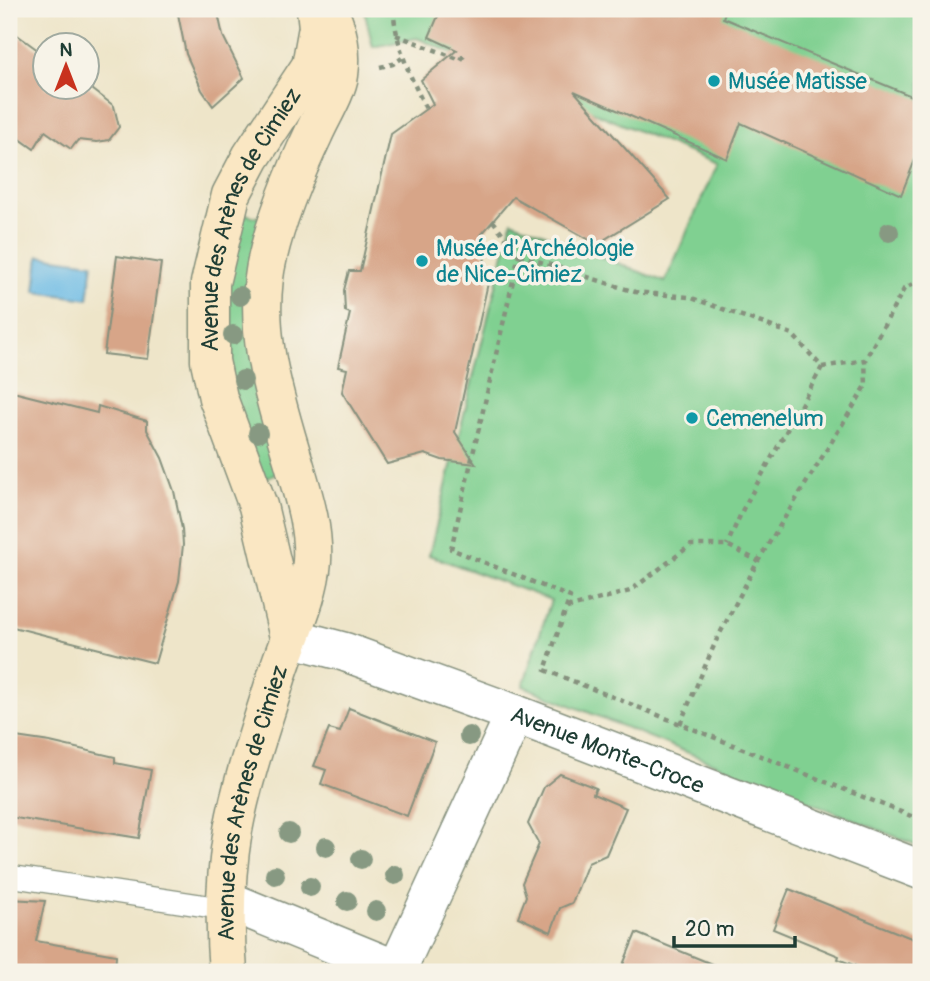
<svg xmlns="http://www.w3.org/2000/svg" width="930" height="981" viewBox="0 0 930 981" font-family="Pangolin,sans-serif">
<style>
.green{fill:#80d091;stroke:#508662;stroke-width:2}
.water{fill:#69bae5;stroke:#447c8c;stroke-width:2}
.building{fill:#d7a588}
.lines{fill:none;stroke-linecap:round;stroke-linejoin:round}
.lane-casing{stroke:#86917e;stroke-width:24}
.street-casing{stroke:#86917e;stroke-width:41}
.secondary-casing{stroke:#86917e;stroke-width:41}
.path{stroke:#86917e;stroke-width:4.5;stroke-dasharray:5 5;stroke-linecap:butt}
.lane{stroke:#fff;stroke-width:21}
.street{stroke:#fff;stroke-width:38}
.secondary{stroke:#fae7c3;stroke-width:38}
.tree{fill:#879982}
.culture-dot{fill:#0f9aa8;stroke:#f7f3e8;stroke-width:2.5}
.labels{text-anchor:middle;stroke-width:7;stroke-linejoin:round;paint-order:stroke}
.culture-label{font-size:23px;fill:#0d838f;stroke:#f7f3e8;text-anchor:start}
.street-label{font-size:23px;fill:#1f3d34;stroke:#f7f3e8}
</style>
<rect width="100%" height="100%" fill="#f7f3e8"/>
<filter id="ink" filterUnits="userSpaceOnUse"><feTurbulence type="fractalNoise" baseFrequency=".0143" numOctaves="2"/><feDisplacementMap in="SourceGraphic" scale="14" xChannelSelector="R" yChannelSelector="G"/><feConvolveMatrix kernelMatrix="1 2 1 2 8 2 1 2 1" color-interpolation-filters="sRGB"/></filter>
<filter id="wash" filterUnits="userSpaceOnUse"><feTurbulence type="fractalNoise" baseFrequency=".00686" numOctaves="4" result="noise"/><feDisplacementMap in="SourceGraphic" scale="28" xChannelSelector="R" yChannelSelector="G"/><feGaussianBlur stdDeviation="1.57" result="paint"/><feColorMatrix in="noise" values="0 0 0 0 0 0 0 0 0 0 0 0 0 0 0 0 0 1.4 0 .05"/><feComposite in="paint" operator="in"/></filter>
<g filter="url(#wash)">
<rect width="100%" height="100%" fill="#eee5c9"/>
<g class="green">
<polygon points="364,9 921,9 921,847 523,686 551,600 429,555 512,221 665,282 717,164 417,38 373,47"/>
<path d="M241,213L260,218L279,471L263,480C253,452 240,423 233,393C218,332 228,273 241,213Z"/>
</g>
<polygon class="water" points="39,256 93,263 88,299 35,292"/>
<g id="blocks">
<g class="building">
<polygon points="177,9 217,9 223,36 244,78 213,106 202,90 186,54"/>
<polygon points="441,9 726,9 723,18 921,100 921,145 901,195 741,123 727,159 574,91 670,199 597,244 513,197 481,235 488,283 455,432 476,464 442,460 425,454 387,464 342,392 347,369 338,367 350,313 345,311 344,290 349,271 360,271 391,134 433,104 421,80 457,50 429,37"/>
<polygon points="9,29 46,56 46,88 88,86 114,106 119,127 109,140 97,142 78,140 71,149 45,131 34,149 9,131"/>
<polygon points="117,256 161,263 148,359 104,354"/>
<polygon points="9,391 97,413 98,406 147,421 147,430 162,458 174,491 182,529 183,545 179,581 155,663 9,626"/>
<polygon points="349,708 435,742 407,816 321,784 326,770 314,766 329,729 340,732"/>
<polygon points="9,736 50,742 115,757 115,763 151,770 139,838 9,817"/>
<polygon points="560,774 596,788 593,794 626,808 606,855 588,863 572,903 560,908 551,932 518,917 526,896 522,883 539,844 528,824 544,787"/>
<polygon points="789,889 921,942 921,972 871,972 838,959 839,956 773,929"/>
<polygon points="9,899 45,901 36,941 116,955 115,972 9,972"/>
<polygon points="636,933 729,971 729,972 620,972"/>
</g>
</g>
</g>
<g filter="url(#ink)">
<use href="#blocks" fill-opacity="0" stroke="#86917e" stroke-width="2"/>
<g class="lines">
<g class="lane-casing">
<polyline id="lane" points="9,876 226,909"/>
</g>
<g class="street-casing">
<g id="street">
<path id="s1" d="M289,637L345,652L515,714L921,870"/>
<polyline points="226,900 402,972"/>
<polyline points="396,972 515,714"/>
</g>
</g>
<g class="secondary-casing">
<g id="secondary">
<path id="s2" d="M289,637L258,506L218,398L210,361V283L231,195L251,157L311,66L318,27L316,9"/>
<path id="s3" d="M228,972C224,925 225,877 233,830C243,776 262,724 278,672C289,637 309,599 312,561C314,527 303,495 294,463C274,396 251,326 268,256C278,213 295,173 314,133C321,117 337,91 339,75C342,53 339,27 326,9"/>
</g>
</g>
<g class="path">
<path d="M393,9C397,48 409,74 426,109"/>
<polyline points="396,35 461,60 465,53"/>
<polyline points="380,67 393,64 402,58"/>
<polyline points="493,221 519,255 451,549 570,597 545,670 921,820"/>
<polyline points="519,255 635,292 689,297 792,334 822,367 743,509 727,545"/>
<polyline points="822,367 865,360 904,289 921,279"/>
<polyline points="567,608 630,591 691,545 727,545 758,561"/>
<polyline points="680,724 716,641 758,561 866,386 865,360"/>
</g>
<use href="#lane" class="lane"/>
<use href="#street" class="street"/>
<use href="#secondary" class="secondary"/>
</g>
<g class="tree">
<circle cx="889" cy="232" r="10"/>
<circle cx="240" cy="296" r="10"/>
<circle cx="233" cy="335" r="10"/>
<circle cx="243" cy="380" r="10"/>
<circle cx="258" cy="433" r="10"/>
<circle cx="469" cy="736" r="10"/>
<circle cx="289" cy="833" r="10"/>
<circle cx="326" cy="847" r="10"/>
<circle cx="361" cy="859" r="10"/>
<circle cx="275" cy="875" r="10"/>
<circle cx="395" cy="875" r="10"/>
<circle cx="310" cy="887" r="10"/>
<circle cx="347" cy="901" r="10"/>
<circle cx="376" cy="911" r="10"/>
</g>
</g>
<g class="culture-dot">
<circle cx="714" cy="81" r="7"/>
<circle cx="422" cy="261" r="7"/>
<circle cx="692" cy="418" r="7"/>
</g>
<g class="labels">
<g class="culture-label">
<text x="728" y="89">Musée Matisse</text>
<text x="436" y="256">Musée d'Archéologie<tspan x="436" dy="26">de Nice-Cimiez</tspan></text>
<text x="706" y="426">Cemenelum</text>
</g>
<g class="street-label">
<text dy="8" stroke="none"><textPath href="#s2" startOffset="438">Avenue des Arènes de Cimiez</textPath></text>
<text dy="8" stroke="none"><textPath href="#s1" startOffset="338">Avenue Monte-Croce</textPath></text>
<text dy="8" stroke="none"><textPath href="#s3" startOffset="172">Avenue des Arènes de Cimiez</textPath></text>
</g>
</g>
<rect width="930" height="981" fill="none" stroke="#f7f3e8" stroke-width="35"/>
<g transform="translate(66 66)"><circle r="33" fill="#f7f3e8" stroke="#a1aaa0" stroke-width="2"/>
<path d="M0-5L12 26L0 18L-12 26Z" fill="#c8321e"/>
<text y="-10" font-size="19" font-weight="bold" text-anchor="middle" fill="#1f3d34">N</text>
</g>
<path d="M674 936v10h121v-10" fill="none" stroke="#1f3d34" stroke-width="3.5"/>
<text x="685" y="936" font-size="21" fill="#1f3d34" stroke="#f7f3e8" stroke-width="5" paint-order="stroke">20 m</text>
</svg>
